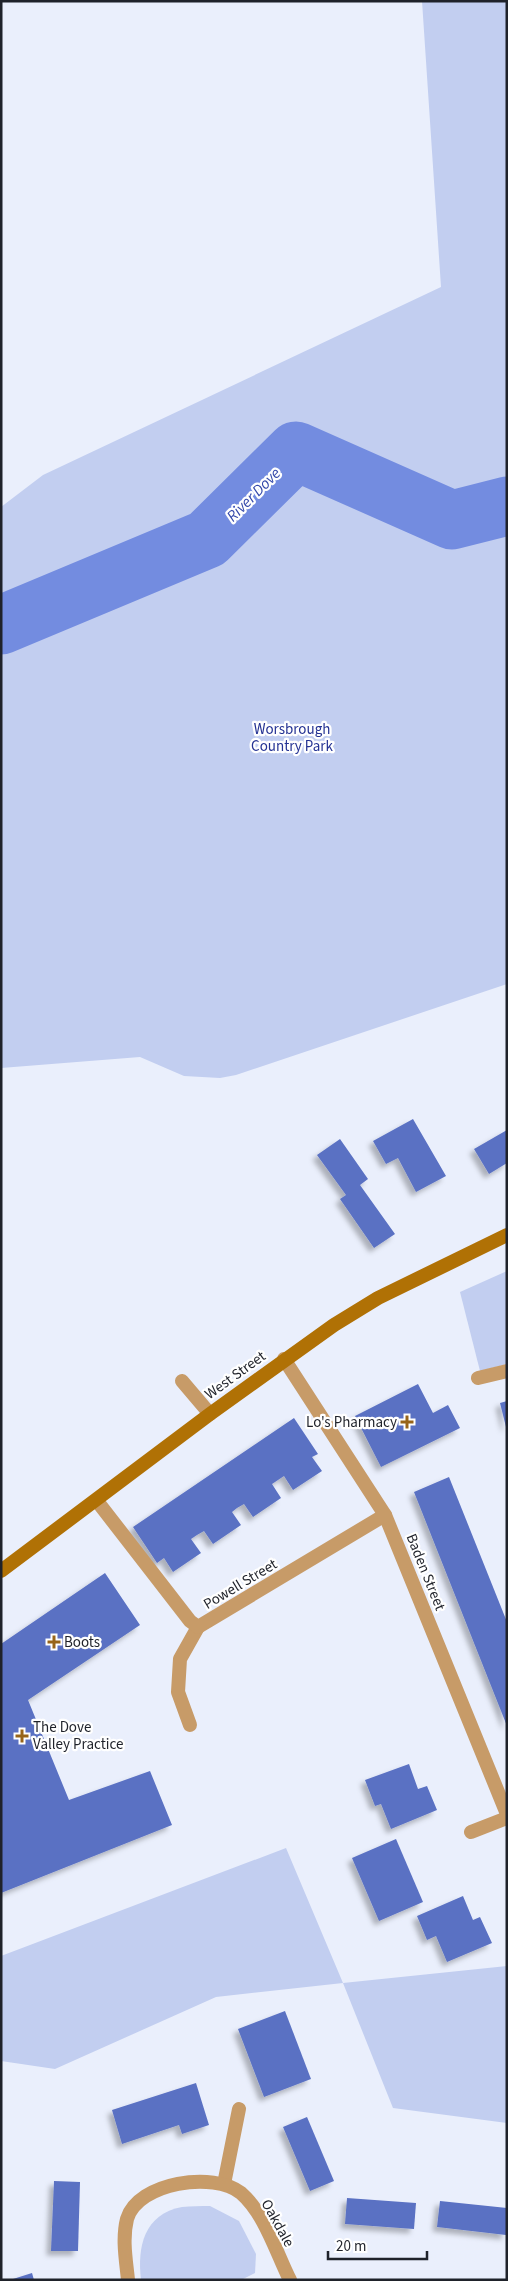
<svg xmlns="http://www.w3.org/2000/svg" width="508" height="2281" viewBox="0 0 508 2281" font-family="'Source Sans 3',sans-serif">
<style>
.green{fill:#c2cef0}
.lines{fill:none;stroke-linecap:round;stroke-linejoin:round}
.river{stroke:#738ce0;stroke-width:59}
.building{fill:#5a71c3;filter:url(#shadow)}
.service{stroke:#c79b68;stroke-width:14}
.minor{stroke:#c79b68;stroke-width:14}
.secondary{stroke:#b07105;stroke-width:14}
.poi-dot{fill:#976419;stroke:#fff;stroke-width:2}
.labels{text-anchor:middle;stroke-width:4.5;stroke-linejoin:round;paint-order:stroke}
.park-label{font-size:15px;fill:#243293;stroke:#fff}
.street-label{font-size:15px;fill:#1f222a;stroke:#fff}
.poi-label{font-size:15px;fill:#1f222a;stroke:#fff;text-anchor:start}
.water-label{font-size:16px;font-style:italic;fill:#3448aa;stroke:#fff}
</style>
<defs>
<filter id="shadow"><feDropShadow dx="-4.5" dy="4.5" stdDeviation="2.5" flood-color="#0004"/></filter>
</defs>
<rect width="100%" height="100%" fill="#eaeffc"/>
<g class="green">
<polygon points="422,1 507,1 507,984 236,1075 220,1078 184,1076 140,1057 1,1068 1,507 43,475 441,287"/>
<polygon points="507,1271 507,1364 480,1371 460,1292"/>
<polygon points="286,1848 343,1983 507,1966 507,2123 393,2108 343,1983 216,1997 55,2069 1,2061 1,1956"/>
<path d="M210,2206L239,2221L256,2254L255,2273L241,2280H141C137,2247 144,2214 182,2207C191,2206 201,2206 210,2206Z"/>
</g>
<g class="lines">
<polyline class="river" points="1,625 207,539 296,451 452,520 507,506"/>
</g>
<g class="building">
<polygon points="413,1119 446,1176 416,1192 398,1158 386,1164 373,1141"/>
<polygon points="507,1130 507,1163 489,1174 474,1149"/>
<polygon points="340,1139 368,1179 360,1185 395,1234 374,1248 340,1199 346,1195 317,1155"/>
<polygon points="418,1384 433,1413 448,1405 460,1428 381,1467 355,1416"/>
<polygon points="507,1401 507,1427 506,1427 500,1403"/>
<polygon points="294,1418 318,1454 312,1457 322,1471 293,1490 284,1476 272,1484 281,1498 253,1517 244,1504 237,1508 232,1512 241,1525 213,1544 204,1531 197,1535 191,1539 201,1553 173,1572 164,1558 157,1563 133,1527"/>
<polygon points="449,1477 507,1622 507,1726 414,1492"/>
<polygon points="105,1573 140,1625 28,1700 69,1800 150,1771 172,1825 1,1893 1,1644"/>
<polygon points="409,1764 418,1789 427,1786 437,1810 391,1829 381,1804 375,1806 365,1780"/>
<polygon points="396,1839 423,1902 379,1921 352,1858"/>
<polygon points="463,1896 473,1920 480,1917 492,1943 447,1962 436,1936 427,1940 417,1916"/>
<polygon points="285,2011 311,2079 264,2097 238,2029"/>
<polygon points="196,2083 209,2125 182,2134 179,2125 122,2144 112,2110"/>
<polygon points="307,2117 334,2181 310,2191 283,2127"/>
<polygon points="54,2181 80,2182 78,2251 51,2251"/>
<polygon points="347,2198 416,2203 414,2229 345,2224"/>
<polygon points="440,2201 507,2208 506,2235 437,2227"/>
<polygon points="32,2273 34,2280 14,2280 13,2279"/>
</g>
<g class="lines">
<g class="service">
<polyline points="478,1378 507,1371"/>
<polyline points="182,1381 210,1414"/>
<polyline points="190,1725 178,1692 180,1659 198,1627"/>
<polyline points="224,2184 239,2109"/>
</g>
<g class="minor">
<polyline points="284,1359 385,1515 507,1814"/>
<polyline points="97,1501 190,1621 198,1627 385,1515"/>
<polyline points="471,1832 507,1818"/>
<path d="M128,2280C126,2260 122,2239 127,2219C138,2182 214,2171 241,2193C265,2214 276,2252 290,2280"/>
</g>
<polyline class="secondary" points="1,1571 210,1414 334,1325 378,1298 507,1235"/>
</g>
<g class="poi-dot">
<path d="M404.5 1414.5h5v5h5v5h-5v5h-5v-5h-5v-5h5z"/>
<path d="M51.5 1634.5h5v5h5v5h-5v5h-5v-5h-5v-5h5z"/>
<path d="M19.5 1728.5h5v5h5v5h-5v5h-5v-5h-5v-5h5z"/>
</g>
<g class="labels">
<g class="park-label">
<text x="292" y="734">Worsbrough<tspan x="292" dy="17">Country Park</tspan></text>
</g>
<g class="street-label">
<text transform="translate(235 1375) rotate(-36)" y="5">West Street</text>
<text transform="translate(426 1572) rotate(68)" y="5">Baden Street</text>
<text transform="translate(240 1584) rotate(-31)" y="5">Powell Street</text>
<text transform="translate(278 2223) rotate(61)" y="5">Oakdale</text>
</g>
<g class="poi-label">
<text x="397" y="1427" text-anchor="end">Lo's Pharmacy</text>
<text x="64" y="1647">Boots</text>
<text x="33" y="1732">The Dove<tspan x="33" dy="17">Valley Practice</tspan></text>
</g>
<g class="water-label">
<text transform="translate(253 494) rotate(-45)" y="6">River Dove</text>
</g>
</g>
<rect width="508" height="2281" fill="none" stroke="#1f222a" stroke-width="5"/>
<path d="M328 2251v8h99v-8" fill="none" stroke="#1f222a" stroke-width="2.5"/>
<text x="336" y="2251" font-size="15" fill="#1f222a" stroke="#ffffff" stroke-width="4" paint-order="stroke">20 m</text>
</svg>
